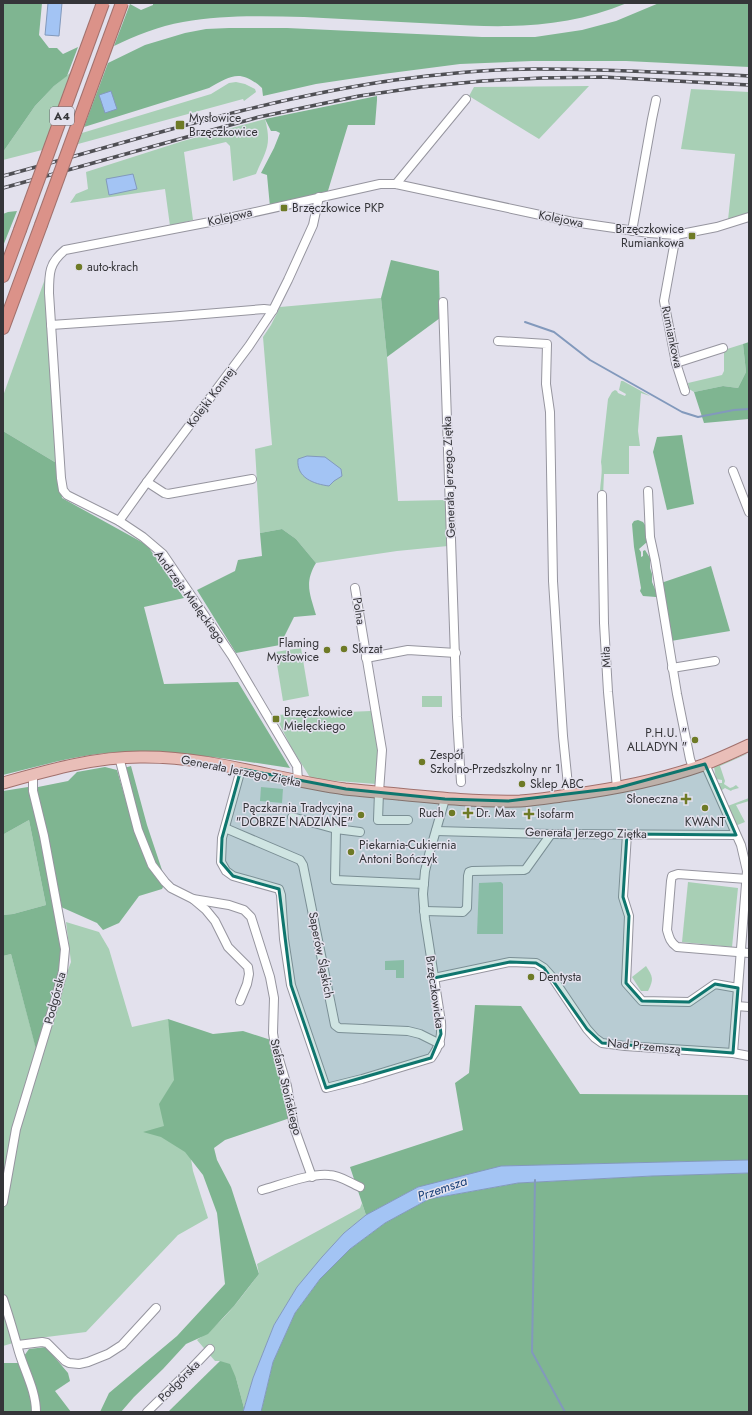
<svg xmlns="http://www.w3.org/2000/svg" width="752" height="1415" viewBox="0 0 752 1415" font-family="Jost,sans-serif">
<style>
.green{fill:#a8cfb5}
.forest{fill:#7fb591}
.water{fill:#a3c4f4;stroke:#8299bc}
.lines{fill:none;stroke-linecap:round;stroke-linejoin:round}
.stream{stroke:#8299bc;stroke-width:2}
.minor-casing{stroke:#96959f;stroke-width:10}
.major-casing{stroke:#a1716d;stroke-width:13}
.highway-casing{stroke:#a1716d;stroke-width:14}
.minor{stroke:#fff;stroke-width:8}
.major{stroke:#e9beb8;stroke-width:11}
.highway{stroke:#db9289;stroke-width:12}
.rail-casing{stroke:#4f4f54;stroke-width:3.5}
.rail{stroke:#e3e1ed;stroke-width:2;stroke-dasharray:6;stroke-linecap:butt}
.highway-bridge-casing{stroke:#a1716d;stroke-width:14;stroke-linecap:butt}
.highway-bridge{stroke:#db9289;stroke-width:12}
.marked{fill:#0f766e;fill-opacity:0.2;stroke:#0f766e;stroke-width:3;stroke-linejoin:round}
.poi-dot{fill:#6e7a26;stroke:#e3e1ed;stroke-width:1.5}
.labels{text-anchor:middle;stroke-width:3;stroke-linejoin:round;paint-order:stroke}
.shield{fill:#e3e1ed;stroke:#69696f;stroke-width:1}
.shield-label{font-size:11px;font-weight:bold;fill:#353539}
.poi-label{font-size:12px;fill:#353539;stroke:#e3e1ed;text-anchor:start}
.street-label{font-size:12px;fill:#353539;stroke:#e3e1ed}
.water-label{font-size:13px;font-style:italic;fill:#173e77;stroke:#e3e1ed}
</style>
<rect width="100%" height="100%" fill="#e3e1ed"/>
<g class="green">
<polygon points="75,69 46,149 3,160 3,152 35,106 54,86"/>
<polygon points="236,82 245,84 255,89 256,92 244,101 243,99 78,144 82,133 211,94 229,83"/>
<polygon points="589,86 539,139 469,96 474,87"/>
<polygon points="691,89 749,92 749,214 728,220 735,154 681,149"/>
<path d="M265,119C272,146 266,150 256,174L233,181L230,146L226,142L184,152L193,220L170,226L165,189L70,203L76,194L88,189L86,172L183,141Z"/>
<polygon points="46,276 58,464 3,431 3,396"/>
<polygon points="381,298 387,357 398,501 446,500 448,546 397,551 316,563 296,539 282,529 260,533 255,449 272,445 263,337 271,325 280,307"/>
<polygon points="743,344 746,372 738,388 723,386 694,392 689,389 688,383 722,375 724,371 724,350"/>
<path d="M621,381H623L650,396L641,393L638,431L640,446H629V474H604L603,496L600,493C600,483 603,472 601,462L608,399L612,392L615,390L617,391L618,393L625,396L626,394L619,390Z"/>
<polygon points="301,648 309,696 283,701 275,652"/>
<rect x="422" y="696" width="20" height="11"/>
<polygon points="371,711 378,752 376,784 311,779 291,747 275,715"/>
<polygon points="746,754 747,754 720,766 725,781 724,784 730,788 733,787 736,785 739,788 732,790 731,791 725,788 722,790 721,790 717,783 722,783 722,780 716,779 714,767"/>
<polygon points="261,787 283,789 282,803 260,801"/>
<polygon points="749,798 749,801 736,805 745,822 735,826 725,807"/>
<polygon points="29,820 46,905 13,914 3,915 3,823 4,834"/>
<polygon points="501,882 503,884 503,934 477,934 479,883"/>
<polygon points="688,882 738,888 732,947 682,942"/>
<polygon points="66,922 99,932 109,949 132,1027 168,1019 193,1171 208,1218 178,1235 86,1332 23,1340 3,1346 3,956 11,954 37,1052 71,962"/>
<polygon points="404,960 404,978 396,978 396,970 385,970 385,961"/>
<path d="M646,966C653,977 654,979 648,991H641L632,977Z"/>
<path d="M362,1203L366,1215L344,1233L297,1287L274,1325L253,1378L244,1408L236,1378L220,1361H215L197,1340C223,1324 241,1297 259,1274L257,1264L360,1208Z"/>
</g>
<g class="forest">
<polygon points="3,3 42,3 39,35 49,48 57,48 63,54 78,47 67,76 54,86 35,106 3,152"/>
<path d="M153,3H627C565,29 506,28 440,24C394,22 349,19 304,17C263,16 223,15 183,22C159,26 135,36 114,46L130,4L141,10L153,5Z"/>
<path d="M659,3H749V67L626,61H532L460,64L383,74L316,84L263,96L262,88C241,69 231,75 209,88L84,127L108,63L145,45L185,33L206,29L229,28H287L482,37H535L582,30L616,21Z"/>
<polygon points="377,96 377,100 375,125 348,125 327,194 270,207 267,175 261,173 274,148 280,133 276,131 271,131 265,119"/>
<polygon points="17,211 3,246 3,214 8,212"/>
<polygon points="391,260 439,271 440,318 387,357 381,298"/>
<polygon points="749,342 749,419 704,423 694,392 723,386 738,388 746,372 743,344"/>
<path d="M3,431L58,464L62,498L147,545L184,598L144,607L164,684L238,682L290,768C236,760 183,751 128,752C87,752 43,765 3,775Z"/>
<polygon points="682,435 694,504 667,510 653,452 657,437"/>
<polygon points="638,520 643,522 645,525 648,526 647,542 639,549 641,552 641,557 643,556 643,551 645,550 650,558 650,568 652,574 652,582 658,596 656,597 643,596 640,591 641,588 634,547 632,524 634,521"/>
<path d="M282,529L296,539L316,563C304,583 310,594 316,615L294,617L280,645L236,653L197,590L235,571L238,560L262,556L260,533Z"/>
<polygon points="711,566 730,631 671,641 661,583"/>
<polygon points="131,766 147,825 166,882 153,861 139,824 124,768"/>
<polygon points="105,767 117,770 134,829 148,867 164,885 162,889 139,896 119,923 103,930 97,923 61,907 37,791 38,787 68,781 77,772"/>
<polygon points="28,787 44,851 62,947 58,976 37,1053 11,954 3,956 3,915 13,914 46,905 29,820 4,834 3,791"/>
<polygon points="475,1005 521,1006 580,1094 749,1095 749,1160 596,1164 418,1187 366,1215 350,1167 463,1130 455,1083 469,1073"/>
<polygon points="168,1019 213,1034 243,1031 271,1040 290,1118 225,1140 214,1148 217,1160 231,1187 259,1274 234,1306 208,1334 186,1344 163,1369 134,1397 121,1412 100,1412 109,1393 177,1336 225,1284 217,1213 203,1175 185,1152 161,1137 143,1132 164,1126 159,1104 174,1080"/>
<polygon points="749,1173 749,1412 261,1412 273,1362 295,1313 320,1279 350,1249 385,1223 429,1199 518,1183 652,1176"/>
<polygon points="46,1347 68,1373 70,1381 55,1391 71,1412 3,1412 3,1363 19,1363 29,1349"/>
<polygon points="220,1361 230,1364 236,1378 244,1408 243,1412 170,1412 169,1411"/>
</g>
<g class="water">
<polygon points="48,3 62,3 59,36 45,35"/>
<polygon points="111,91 117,109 105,113 99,95"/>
<polygon points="133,174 137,189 109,195 106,179"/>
<path d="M307,456L325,457L341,469L342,476L334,481L329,486C314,484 296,478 298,459Z"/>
<polygon points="749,1160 749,1173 652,1176 518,1183 429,1199 385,1223 350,1249 320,1279 295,1313 273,1362 261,1412 243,1412 253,1378 274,1325 297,1287 322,1257 344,1233 366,1215 418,1187 501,1166"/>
</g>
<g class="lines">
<g class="stream">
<polyline points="525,322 554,332 590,360 682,412 698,417 734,410 749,409"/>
<polyline points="535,1180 532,1352 565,1412"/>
</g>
<g class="minor-casing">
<g id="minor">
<polyline points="396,184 466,99"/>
<polyline points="632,231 652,119 656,100"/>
<polyline points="676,235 664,301 676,363 685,391"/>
<polyline points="443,302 457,717 461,782"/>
<polyline points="51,325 168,317 264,309 273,310"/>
<polyline points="498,341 547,344 546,384 550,412 553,581 563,736 569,795"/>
<polyline points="676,363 723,348"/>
<polyline points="733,471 749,512"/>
<polyline points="147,482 164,493 168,494 252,479"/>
<polyline points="648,491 650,537 655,560 677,694 690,759 693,768"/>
<polyline points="602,495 604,623 608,692 617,788"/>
<polyline points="119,521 147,482 249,346 273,310 288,280 313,225 319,197"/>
<polyline points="355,588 382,750 379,792 378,820 408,820"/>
<polyline points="366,658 408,650 456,653"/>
<polyline points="672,668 715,661"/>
<polyline points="119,757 138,830 152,865 165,882 171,888 193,899 229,905 244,910 251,917 270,977 274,998 273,1033 275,1046 287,1086 294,1127 312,1177"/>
<polyline points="705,764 741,845 747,871 733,1053"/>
<path d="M241,769L222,838L221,862L226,871L233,876L279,889L281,895L284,939L291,985L326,1088L362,1079L431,1058C440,1046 442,1036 441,1022L425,919L423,894L425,871L430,851L445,799"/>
<path d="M298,781L297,766L232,656L163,554L143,537L119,521L67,495L63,490L61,478L49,293C49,273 49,263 65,250L215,221L380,184H396L573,222L649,233L676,235L717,227L749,217"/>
<polyline points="292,817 336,829 360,832"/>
<polyline points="225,828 300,860 303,865 335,1025 339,1028 408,1031 420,1034 440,1044"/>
<polyline points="336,829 335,880 424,884"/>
<polyline points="436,831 551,834 736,835"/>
<polyline points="627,834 623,897 629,916 626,983 642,1001 689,1002 715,984 738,988"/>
<path d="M747,879L678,874L672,876L671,881L667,930C669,937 670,942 677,947L749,953"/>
<polyline points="193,899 206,910 215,921 228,947 248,967 249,974 247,984 240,1001"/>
<polyline points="424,911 463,912 467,908 468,876 469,872 472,871 524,870 526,869 551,834"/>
<polyline points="434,978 510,962 536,963 544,968 552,977 587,1029 595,1038 602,1043 625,1046 733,1053 749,1056"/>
<polyline points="737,1006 749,1007"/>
<path d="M262,1190C280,1185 311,1173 329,1175C340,1175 350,1183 360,1187"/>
<polyline points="3,1202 16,1129 54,1004 63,971 65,949 44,836 33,791 33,775"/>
<path d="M3,1299C9,1316 14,1334 19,1352C25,1372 36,1391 36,1412"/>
<polyline points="18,1345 42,1342 47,1343 65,1361 69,1363 79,1364 88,1362 108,1354 122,1345 156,1308"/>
<polyline points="147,1412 189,1371 210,1349"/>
</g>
</g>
<g class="major-casing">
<path id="major" d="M3,783C49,770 97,756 145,757C213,757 278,780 345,789C363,791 381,792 398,794C439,798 479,802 520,801C537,800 553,797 569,795C615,789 660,780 703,765C719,759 734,752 749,745"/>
</g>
<g class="highway-casing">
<g id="highway">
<polyline points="3,276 20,230"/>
<polyline points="3,328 41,225"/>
</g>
</g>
<use href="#minor" class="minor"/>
<use href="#major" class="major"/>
<use href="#highway" class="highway"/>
<g class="rail-casing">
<g id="rail">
<path d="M3,176C132,141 262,99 395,80C441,74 490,69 536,69C607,69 678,73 749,76"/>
<polyline points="3,188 259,117 359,96 421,87 482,81 542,78 603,77 749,85"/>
</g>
</g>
<use href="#rail" class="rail"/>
<g class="highway-bridge-casing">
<g id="highway-bridge">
<polyline points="41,225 122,3"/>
<polyline points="20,230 103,3"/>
</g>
</g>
<use href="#highway-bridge" class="highway-bridge"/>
</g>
<path class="marked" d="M705,764L736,835L627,834L623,897L629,916L626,983L642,1001L689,1002L715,984L738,988L733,1053L602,1043L587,1029L544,968L536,963L510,962L434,978L441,1034L431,1058L326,1088L291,985L279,889L233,876L221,862L222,838L241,769L346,789L445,799L508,801L617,788Z"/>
<g class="poi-dot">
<rect x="175" y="120" width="10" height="10" rx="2"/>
<rect x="280" y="204" width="8" height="8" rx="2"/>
<rect x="688" y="232" width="8" height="8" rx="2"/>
<circle cx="79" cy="267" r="4"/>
<circle cx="344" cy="649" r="4"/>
<circle cx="327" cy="650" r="4"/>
<rect x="272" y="715" width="8" height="8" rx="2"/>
<circle cx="695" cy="740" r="4"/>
<circle cx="422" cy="762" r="4"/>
<circle cx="522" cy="784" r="4"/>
<path d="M684 793h4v4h4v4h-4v4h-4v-4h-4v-4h4z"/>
<circle cx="705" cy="808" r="4"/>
<circle cx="452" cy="813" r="4"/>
<path d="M466 807h4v4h4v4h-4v4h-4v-4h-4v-4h4z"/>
<path d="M527 808h4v4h4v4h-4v4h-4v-4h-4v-4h4z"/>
<circle cx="361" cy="815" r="4"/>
<circle cx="351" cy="852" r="4"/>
<circle cx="531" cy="977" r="4"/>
</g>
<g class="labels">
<rect class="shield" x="50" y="107" width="24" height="18" rx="3"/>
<g class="shield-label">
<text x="62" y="120">A4</text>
</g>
<g class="poi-label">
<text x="189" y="122">Mysłowice<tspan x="189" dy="14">Brzęczkowice</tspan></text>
<text x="292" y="212">Brzęczkowice PKP</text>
<text x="684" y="233" text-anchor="end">Brzęczkowice<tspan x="684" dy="14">Rumiankowa</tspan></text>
<text x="87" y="271">auto-krach</text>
<text x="319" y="647" text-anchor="end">Flaming<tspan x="319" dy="14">Mysłowice</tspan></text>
<text x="352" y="653">Skrzat</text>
<text x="284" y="716">Brzęczkowice<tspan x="284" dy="14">Mielęckiego</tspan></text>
<text x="687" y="737" text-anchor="end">P.H.U. "<tspan x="687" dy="14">ALLADYN "</tspan></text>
<text x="430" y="759">Zespół<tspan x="430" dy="14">Szkolno-Przedszkolny nr 1</tspan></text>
<text x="530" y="788">Sklep ABC</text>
<text x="678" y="803" text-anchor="end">Słoneczna</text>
<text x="353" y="812" text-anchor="end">Pączkarnia Tradycyjna<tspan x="353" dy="14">"DOBRZE NADZIANE"</tspan></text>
<text x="444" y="817" text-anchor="end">Ruch</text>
<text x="476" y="817">Dr. Max</text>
<text x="537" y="818">Isofarm</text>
<text x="705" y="826" text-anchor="middle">KWANT</text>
<text x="359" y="849">Piekarnia-Cukiernia<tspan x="359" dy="14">Antoni Bończyk</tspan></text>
<text x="539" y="981">Dentysta</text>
</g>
<g class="street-label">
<text transform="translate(230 217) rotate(-13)" y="4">Kolejowa</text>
<text transform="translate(561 219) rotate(11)" y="4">Kolejowa</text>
<text transform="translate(672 337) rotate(78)" y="4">Rumiankowa</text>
<text transform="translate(211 397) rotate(-53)" y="4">Kolejki Konnej</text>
<text transform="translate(449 477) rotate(-92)" y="4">Generała Jerzego Ziętka</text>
<text transform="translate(190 597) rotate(54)" y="4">Andrzeja Mielęckiego</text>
<text transform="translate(359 611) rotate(81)" y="4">Polna</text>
<text transform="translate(606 657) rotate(-93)" y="4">Miła</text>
<text transform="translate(241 771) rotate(11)" y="4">Generała Jerzego Ziętka</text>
<text transform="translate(586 833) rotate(1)" y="4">Generała Jerzego Ziętka</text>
<text transform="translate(321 955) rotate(79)" y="4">Saperów Śląskich</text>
<text transform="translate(435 992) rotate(82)" y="4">Brzęczkowicka</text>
<text transform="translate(55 998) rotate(-75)" y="4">Podgórska</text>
<text transform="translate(644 1046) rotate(5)" y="4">Nad Przemszą</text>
<text transform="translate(286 1087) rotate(76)" y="4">Stefana Stoińskiego</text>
<text transform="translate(179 1381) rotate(-45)" y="4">Podgórska</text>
</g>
<g class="water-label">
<text transform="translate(442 1188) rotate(-19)" y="5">Przemsza</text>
</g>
</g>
<rect width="752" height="1415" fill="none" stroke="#353539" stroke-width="8"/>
</svg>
